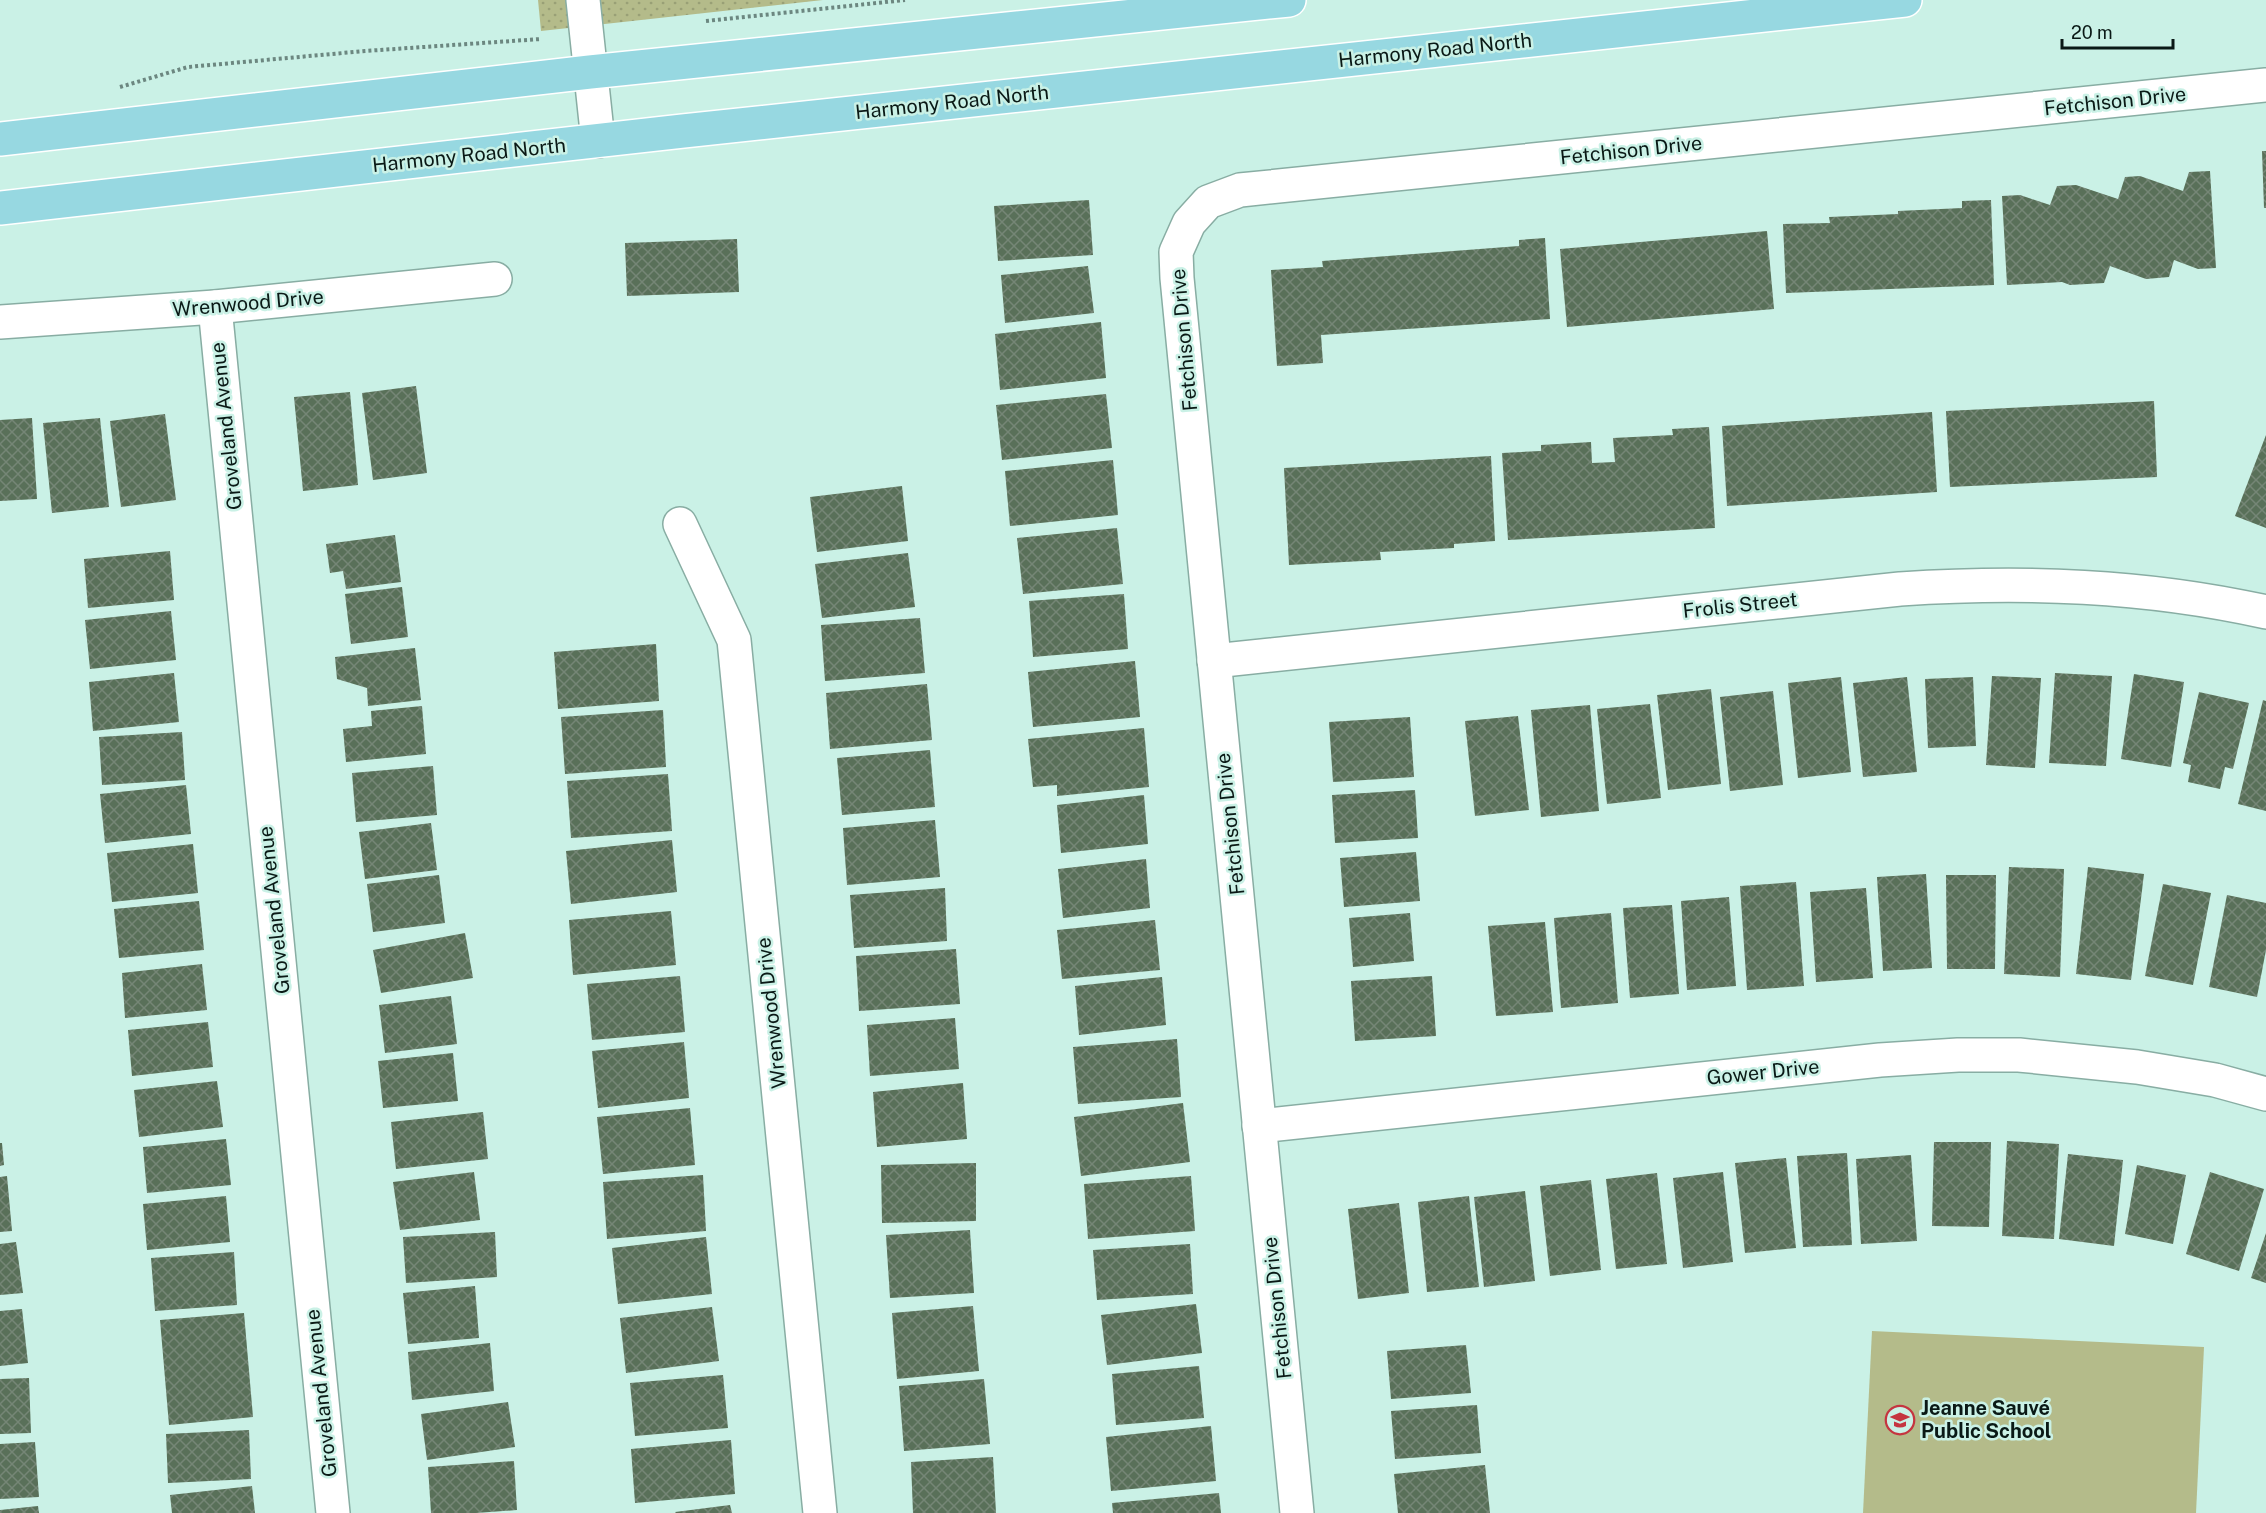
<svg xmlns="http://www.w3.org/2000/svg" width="2266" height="1513" viewBox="0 0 2266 1513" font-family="'Public Sans',sans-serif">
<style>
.grass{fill:url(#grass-dots)}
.garden{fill:#b4bb8a}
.building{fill:url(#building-cross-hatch)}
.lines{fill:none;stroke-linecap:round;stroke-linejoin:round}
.minor-casing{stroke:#88ada3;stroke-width:36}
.major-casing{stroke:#fff;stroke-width:36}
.path{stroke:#6c8780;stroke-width:4;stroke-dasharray:3 3;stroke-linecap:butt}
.minor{stroke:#fff;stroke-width:33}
.major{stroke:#97d8e1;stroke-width:33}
.labels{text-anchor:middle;stroke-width:5;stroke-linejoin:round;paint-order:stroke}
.street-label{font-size:20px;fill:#0a1916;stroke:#caf1e6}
.poi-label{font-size:20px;font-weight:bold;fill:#0a1916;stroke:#caf1e6;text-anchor:start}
</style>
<defs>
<pattern id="grass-dots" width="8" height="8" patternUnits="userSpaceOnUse" patternTransform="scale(1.5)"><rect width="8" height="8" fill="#b4bb8a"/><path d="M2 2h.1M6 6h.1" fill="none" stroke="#99a076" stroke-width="1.8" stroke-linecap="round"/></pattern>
<pattern id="building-cross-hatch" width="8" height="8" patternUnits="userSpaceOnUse" patternTransform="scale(1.5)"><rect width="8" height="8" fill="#597059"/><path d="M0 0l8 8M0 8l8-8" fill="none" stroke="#758676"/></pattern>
</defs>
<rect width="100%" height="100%" fill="#caf1e6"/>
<polygon class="grass" points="538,0 823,0 541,31"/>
<polygon class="garden" points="1872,1331 2204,1347 2196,1513 1863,1513"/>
<g class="building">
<polygon points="2262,151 2266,151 2266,208 2264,208"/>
<polygon points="2210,171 2216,268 2198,269 2174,260 2169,277 2146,279 2110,266 2104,283 2070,285 2062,282 2007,285 2002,196 2020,195 2050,205 2057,186 2076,185 2118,199 2125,177 2140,176 2183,191 2189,172"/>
<polygon points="1089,200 1093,255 998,261 994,206"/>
<polygon points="1991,200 1994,285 1786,293 1783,224 1830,223 1829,217 1898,214 1898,211 1962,208 1962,201"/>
<polygon points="1767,231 1774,309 1567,327 1560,249"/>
<polygon points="1545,238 1550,319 1321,335 1323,363 1277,366 1271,270 1323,267 1322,261 1519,246 1519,240"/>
<polygon points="737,239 739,292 627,296 625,243"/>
<polygon points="1088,266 1094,313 1005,323 1001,275"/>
<polygon points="1101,322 1106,378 1000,390 995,334"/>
<polygon points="416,386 427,473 373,480 362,393"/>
<polygon points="350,392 358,485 303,491 294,397"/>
<polygon points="1106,394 1112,448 1002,460 996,405"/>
<polygon points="2154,401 2157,477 1950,487 1946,411"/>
<polygon points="1932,412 1937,492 1727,506 1722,426"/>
<polygon points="165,414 176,500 121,507 110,421"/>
<polygon points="32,418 37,499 0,501 0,420"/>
<polygon points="100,418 109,507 52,513 43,423"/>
<polygon points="1709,427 1715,528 1508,540 1502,453 1541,451 1541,445 1591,442 1592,463 1615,462 1613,438 1673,435 1672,429"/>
<polygon points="2266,435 2266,528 2235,516"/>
<polygon points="1491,456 1495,541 1454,544 1454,548 1380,552 1381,560 1289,565 1284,468"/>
<polygon points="1113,460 1118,515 1010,526 1005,471"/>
<polygon points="902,486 908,541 817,552 810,497"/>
<polygon points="1117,528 1123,584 1023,594 1017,538"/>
<polygon points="395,535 401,582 346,589 343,571 330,573 326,544"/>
<polygon points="170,551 174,600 88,608 84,559"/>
<polygon points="908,553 915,607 822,618 815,564"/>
<polygon points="402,587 408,637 351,644 345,594"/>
<polygon points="1124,594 1128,649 1033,657 1029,601"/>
<polygon points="171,611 176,660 90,669 85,620"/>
<polygon points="920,618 925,673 825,681 821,625"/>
<polygon points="656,644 659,701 558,709 554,652"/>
<polygon points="415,648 421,700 368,706 367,688 337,679 335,657"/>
<polygon points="1135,661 1140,717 1033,727 1028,672"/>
<polygon points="174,673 179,722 93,731 89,682"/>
<polygon points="2055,673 2112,676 2106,766 2049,763"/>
<polygon points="2134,674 2184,682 2171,767 2121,759"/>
<polygon points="1992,676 2041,678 2035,768 1986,765"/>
<polygon points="1841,677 1851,772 1798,778 1788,683"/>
<polygon points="1907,677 1917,772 1863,777 1853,683"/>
<polygon points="1973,677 1976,746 1928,748 1925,679"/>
<polygon points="927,684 932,740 830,749 826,693"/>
<polygon points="1711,689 1721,784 1668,790 1657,695"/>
<polygon points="1773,691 1783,785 1730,791 1720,697"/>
<polygon points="2199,692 2249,703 2233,769 2225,767 2220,789 2188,782 2191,765 2183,763"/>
<polygon points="2263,700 2266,701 2266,811 2238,804"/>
<polygon points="1650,704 1661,798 1607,804 1597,709"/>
<polygon points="1590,705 1599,811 1541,817 1531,710"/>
<polygon points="422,706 426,754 346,762 343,729 372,726 371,711"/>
<polygon points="663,710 666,767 565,774 561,717"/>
<polygon points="1518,716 1529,810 1475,816 1465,721"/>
<polygon points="1410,717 1414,777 1333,782 1329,722"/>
<polygon points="1144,728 1149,787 1057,796 1057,785 1033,787 1028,739"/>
<polygon points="182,732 185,780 102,785 99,737"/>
<polygon points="930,750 935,807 842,815 837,758"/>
<polygon points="433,766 437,815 356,822 352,773"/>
<polygon points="668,774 672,831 571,838 567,781"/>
<polygon points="186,785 191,834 105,843 100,794"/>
<polygon points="1415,790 1418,838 1335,843 1332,795"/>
<polygon points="1144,795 1148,844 1061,853 1057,805"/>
<polygon points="935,820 940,877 847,885 843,828"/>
<polygon points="431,823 437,870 365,879 359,832"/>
<polygon points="672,840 677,892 571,904 566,851"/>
<polygon points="193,844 198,893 112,902 107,853"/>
<polygon points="1416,852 1420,901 1344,907 1340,858"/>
<polygon points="1146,859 1150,908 1063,918 1058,869"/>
<polygon points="2009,867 2064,869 2060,977 2004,974"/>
<polygon points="2088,867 2144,874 2131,980 2076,974"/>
<polygon points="1926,874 1932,968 1883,971 1877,877"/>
<polygon points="439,875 445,923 373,932 367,884"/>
<polygon points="1946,875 1996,875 1995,969 1947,969"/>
<polygon points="1796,882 1804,986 1747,990 1740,886"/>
<polygon points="2163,884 2211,893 2193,985 2145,976"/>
<polygon points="945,888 947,941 854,948 850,895"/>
<polygon points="1866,888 1873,978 1816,982 1810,892"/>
<polygon points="2227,895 2266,903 2266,950 2257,997 2209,987"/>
<polygon points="1729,897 1736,986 1687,990 1681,901"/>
<polygon points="199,901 204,950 119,958 114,909"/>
<polygon points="1672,905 1679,994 1630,998 1623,908"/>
<polygon points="671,911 676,965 573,975 569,920"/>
<polygon points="1410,913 1414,961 1353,967 1349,918"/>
<polygon points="1611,913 1618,1003 1561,1008 1554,918"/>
<polygon points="1155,920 1160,970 1062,979 1057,930"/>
<polygon points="1545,922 1553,1012 1496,1016 1488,926"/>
<polygon points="465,933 473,978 381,993 373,950"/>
<polygon points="956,949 960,1004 859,1011 856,956"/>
<polygon points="202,964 207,1010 125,1018 122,973"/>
<polygon points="680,976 685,1032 592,1040 587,984"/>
<polygon points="1432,976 1436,1036 1355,1041 1351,981"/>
<polygon points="1162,977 1166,1025 1079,1035 1075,986"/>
<polygon points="451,996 457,1044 385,1053 379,1005"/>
<polygon points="955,1018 959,1069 870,1076 867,1025"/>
<polygon points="208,1022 213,1067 132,1076 128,1030"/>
<polygon points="1177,1039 1181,1097 1078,1104 1073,1047"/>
<polygon points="684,1042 689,1098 598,1108 592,1051"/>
<polygon points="453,1053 458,1101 383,1108 378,1061"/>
<polygon points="217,1081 223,1127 139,1137 134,1090"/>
<polygon points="963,1083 967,1139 877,1147 873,1092"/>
<polygon points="1183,1103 1190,1162 1081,1176 1074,1117"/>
<polygon points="690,1108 695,1165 603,1174 597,1117"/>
<polygon points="483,1112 488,1159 396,1169 391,1122"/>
<polygon points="226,1139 231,1185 147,1193 143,1147"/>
<polygon points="2007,1141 2059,1144 2054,1239 2002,1236"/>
<polygon points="1934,1142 1991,1142 1989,1227 1932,1226"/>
<polygon points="0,1143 2,1143 4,1165 0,1166"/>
<polygon points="1847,1153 1852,1245 1803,1247 1797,1156"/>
<polygon points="2068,1154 2123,1160 2114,1246 2059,1239"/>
<polygon points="1911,1155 1917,1241 1861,1244 1856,1159"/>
<polygon points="1786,1158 1796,1248 1745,1253 1735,1163"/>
<polygon points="976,1163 976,1221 882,1223 881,1165"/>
<polygon points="2137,1165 2186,1175 2173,1244 2125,1234"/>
<polygon points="474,1172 480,1220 400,1230 393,1182"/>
<polygon points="1723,1172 1733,1262 1683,1268 1673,1178"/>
<polygon points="2210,1172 2264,1189 2239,1271 2186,1254"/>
<polygon points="1657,1173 1667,1264 1616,1269 1606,1179"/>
<polygon points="703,1175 706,1231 607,1239 603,1182"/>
<polygon points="7,1176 12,1231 0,1232 0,1177"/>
<polygon points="1191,1176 1195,1231 1088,1239 1084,1184"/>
<polygon points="1591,1180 1601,1270 1550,1276 1540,1186"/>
<polygon points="1525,1191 1535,1281 1484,1287 1474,1197"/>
<polygon points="226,1196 230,1242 147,1250 143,1204"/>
<polygon points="1469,1196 1479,1287 1427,1292 1418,1202"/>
<polygon points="1399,1203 1409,1293 1358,1299 1348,1209"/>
<polygon points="970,1230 974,1293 890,1298 886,1235"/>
<polygon points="495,1232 497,1277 406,1283 403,1237"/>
<polygon points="2266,1233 2266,1283 2251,1278"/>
<polygon points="706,1237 712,1294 618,1304 612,1248"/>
<polygon points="16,1242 23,1293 0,1295 0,1244"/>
<polygon points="1190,1244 1193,1294 1097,1300 1093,1250"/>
<polygon points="234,1252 237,1305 155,1311 151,1258"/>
<polygon points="475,1286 479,1338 408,1344 403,1293"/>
<polygon points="1196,1304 1202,1353 1107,1365 1101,1315"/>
<polygon points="973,1306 979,1371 897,1379 892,1313"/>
<polygon points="712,1307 719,1361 626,1373 620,1318"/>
<polygon points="22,1309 28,1363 0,1366 0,1311"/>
<polygon points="244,1313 253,1417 169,1425 160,1320"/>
<polygon points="490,1343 494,1391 412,1400 408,1352"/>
<polygon points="1466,1345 1471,1393 1391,1399 1387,1351"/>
<polygon points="1199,1366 1204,1418 1116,1425 1112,1374"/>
<polygon points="723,1375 728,1428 635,1436 630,1383"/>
<polygon points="29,1378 31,1433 0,1434 0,1379"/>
<polygon points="984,1379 990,1444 904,1451 899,1386"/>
<polygon points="508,1402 515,1447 427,1460 421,1414"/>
<polygon points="1477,1405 1481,1453 1395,1459 1391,1411"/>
<polygon points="1211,1426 1216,1481 1111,1491 1106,1437"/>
<polygon points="249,1430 251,1479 168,1483 166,1434"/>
<polygon points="731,1440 735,1494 635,1503 631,1449"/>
<polygon points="35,1442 39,1497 0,1499 0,1444"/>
<polygon points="993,1457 996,1513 913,1513 911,1462"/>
<polygon points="514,1461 517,1510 476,1513 431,1513 428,1467"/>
<polygon points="1485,1465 1490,1513 1398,1513 1394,1474"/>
<polygon points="252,1486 255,1513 172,1513 170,1495"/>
<polygon points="1219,1493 1221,1513 1113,1513 1112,1503"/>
<polygon points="730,1505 732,1513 676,1513 675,1512"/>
<polygon points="38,1506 39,1513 0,1513 0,1510"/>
</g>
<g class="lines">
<g class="minor-casing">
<g id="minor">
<polyline points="583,0 598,141"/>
<polyline points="215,307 333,1513"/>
<polyline points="0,322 215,307 495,279"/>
<polyline points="680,524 734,640 820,1513"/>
<path d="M1214,661L1900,589C2024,581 2144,585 2266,612"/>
<polyline points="1259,1126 1880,1060 1958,1055 2019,1055 2137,1067 2215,1080 2266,1094"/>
<polyline points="1297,1513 1177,278 1176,252 1189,223 1208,202 1240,190 2266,85"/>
</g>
</g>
<g class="major-casing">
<g id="major">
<polyline points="0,139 590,72 1289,0"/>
<polyline points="0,208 683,131 1905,0"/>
</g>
</g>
<g class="path">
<polyline points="706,21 905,0"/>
<polyline points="120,87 188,67 365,51 541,39"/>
</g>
<use href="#minor" class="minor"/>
<use href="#major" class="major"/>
</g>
<defs>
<g id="school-ring" transform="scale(1.5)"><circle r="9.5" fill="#caf1e6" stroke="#c53540" stroke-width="1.5"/><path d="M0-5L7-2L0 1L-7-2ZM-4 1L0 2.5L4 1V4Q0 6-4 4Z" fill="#c53540"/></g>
</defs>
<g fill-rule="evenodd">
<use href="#school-ring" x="1900" y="1420"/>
</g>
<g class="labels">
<g class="street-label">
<text transform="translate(1435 50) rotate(-6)" y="7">Harmony Road North</text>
<text transform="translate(2115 101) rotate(-6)" y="7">Fetchison Drive</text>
<text transform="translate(952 102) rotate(-6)" y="7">Harmony Road North</text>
<text transform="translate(1631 150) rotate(-6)" y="7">Fetchison Drive</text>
<text transform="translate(469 155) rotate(-6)" y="7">Harmony Road North</text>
<text transform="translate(248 303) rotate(-5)" y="7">Wrenwood Drive</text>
<text transform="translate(1184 340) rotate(-95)" y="7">Fetchison Drive</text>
<text transform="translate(226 426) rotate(-96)" y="7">Groveland Avenue</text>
<text transform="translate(1740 605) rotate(-6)" y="7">Frolis Street</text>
<text transform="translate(1230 824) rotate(-96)" y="7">Fetchison Drive</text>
<text transform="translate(274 910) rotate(-96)" y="7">Groveland Avenue</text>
<text transform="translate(771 1013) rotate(-96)" y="7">Wrenwood Drive</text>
<text transform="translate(1763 1072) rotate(-6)" y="7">Gower Drive</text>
<text transform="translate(1277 1308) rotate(-96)" y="7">Fetchison Drive</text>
<text transform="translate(321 1393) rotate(-96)" y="7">Groveland Avenue</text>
</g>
<g class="poi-label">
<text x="1921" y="1415">Jeanne Sauvé<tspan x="1921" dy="23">Public School</tspan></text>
</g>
</g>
<path d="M2062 39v9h111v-9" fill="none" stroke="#0a1916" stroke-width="3"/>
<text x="2071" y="39" font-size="18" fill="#0a1916" stroke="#caf1e6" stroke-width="4.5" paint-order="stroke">20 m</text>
</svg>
